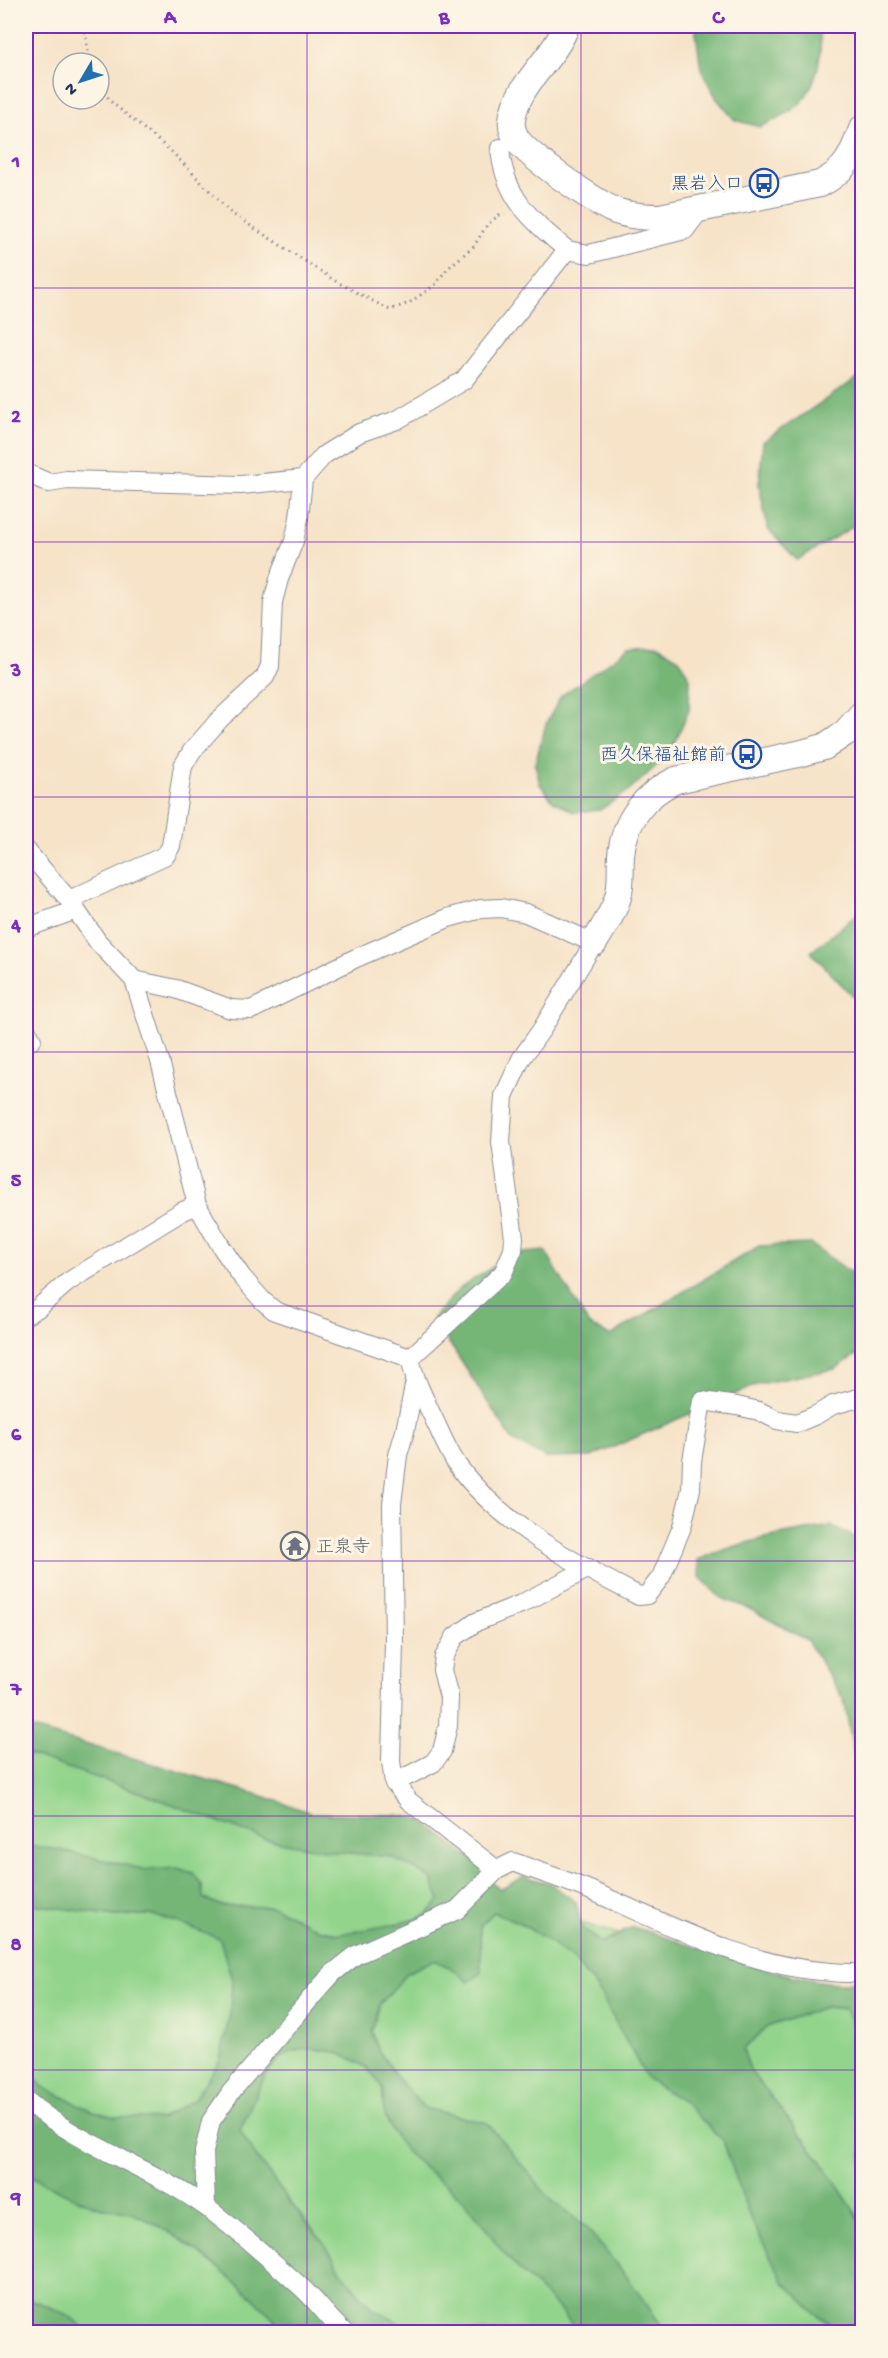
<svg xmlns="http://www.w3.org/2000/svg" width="888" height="2358" viewBox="0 0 888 2358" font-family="'Gochi Hand','Klee One',sans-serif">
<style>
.green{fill:#92d48b;stroke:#568274;stroke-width:1.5}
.forest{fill:#75b677;stroke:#48726a;stroke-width:1.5}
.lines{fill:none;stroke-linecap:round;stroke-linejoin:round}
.street-casing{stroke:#888993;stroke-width:20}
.secondary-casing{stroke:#888993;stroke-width:28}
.path{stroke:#888993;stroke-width:3;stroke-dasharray:1.5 4.5;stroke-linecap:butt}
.street{stroke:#fff;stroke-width:18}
.secondary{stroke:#fff;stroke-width:26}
.grid{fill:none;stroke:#7b2cbf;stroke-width:1.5;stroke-opacity:0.55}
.labels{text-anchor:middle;stroke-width:6;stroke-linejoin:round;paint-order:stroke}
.transit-label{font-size:18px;fill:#164399;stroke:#fcf5e5;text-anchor:end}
.worship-label{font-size:18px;fill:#5b616d;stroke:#fcf5e5;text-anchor:start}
.neatline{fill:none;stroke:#7b2cbf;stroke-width:2}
.grid-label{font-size:20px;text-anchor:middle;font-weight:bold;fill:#7b2cbf}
</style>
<rect width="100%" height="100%" fill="#fcf5e5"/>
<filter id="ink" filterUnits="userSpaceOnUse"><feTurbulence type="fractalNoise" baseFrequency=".0167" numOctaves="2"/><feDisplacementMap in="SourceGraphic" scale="12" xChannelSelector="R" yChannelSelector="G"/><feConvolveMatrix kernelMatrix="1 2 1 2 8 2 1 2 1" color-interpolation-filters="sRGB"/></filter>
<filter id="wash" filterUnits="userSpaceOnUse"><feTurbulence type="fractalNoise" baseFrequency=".008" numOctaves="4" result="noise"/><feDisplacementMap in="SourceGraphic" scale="24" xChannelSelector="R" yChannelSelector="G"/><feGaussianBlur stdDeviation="1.35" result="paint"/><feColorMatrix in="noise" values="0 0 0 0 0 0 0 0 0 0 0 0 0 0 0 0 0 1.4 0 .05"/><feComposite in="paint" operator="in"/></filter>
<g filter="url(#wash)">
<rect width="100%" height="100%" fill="#f6e3c8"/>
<polygon class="green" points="26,1740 377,1851 471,1889 859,2008 862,2003 862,2332 26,2332"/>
<g class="forest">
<path d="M695,26H819C823,52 819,81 801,102C790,114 774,120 760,127L735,120L717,99L701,69Z"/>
<polygon points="862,375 862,517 854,526 797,560 768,529 759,485 763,442"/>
<polygon points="657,646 679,659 690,678 689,710 670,753 630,790 600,810 574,812 553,801 540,784 535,764 546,724 561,696 628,649"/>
<polygon points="862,910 862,1006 811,952"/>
<polygon points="811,1244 857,1277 862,1285 862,1351 835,1369 758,1384 591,1457 546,1458 513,1441 433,1318 459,1289 512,1254 545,1251 589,1325 610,1336 759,1246"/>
<path d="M832,1526L862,1541V1848L855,1833L858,1774L844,1700L807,1640L748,1608L721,1598L700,1577L698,1560C741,1541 785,1533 832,1526Z"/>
<path d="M26,1727L260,1795L311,1813L397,1815L420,1819L486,1870L493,1883L500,1890L524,1876L551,1884L576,1902L582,1928L603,1943L633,1927C674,1939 820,1994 855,1981C858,1980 860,1978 862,1976V2044L845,2009L825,2007L767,2027L743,2050L751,2072L822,2162L862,2223V2332H842L815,2313L784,2282L750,2218L723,2141L684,2102L647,2079L598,1990L574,1960L546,1939L518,1922L494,1912L480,1926L481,1973L469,1982L451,1968L434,1960L408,1972L380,2004L372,2031L378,2050L399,2080L424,2108L487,2123L551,2200L586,2227L627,2277L666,2332H577C557,2302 526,2280 503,2252C490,2235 479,2217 464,2201C448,2184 426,2172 409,2154C397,2141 386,2124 383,2106C382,2100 384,2093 382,2088C374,2071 357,2060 340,2054C273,2033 263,2080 240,2130L253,2152L288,2200L322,2240L345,2277L373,2309L416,2332H287C253,2295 183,2233 136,2215C123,2210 109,2210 96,2206C71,2198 48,2185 26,2173V2069L43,2087L90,2110L115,2117L160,2119L193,2100L220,2061L230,2014L232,1980L220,1939L174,1921L150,1915L115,1916L26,1903V1845L60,1850L147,1870L178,1868L193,1873L202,1885L203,1898L222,1906L274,1907L318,1929L339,1934L402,1923L426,1916L440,1900L431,1878L391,1857L329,1851L264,1839L145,1794L26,1754Z"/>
<polygon points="26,2297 68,2315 89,2332 26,2332"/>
</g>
</g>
<g filter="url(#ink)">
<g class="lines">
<g class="street-casing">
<g id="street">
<path d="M500,148C504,198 532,220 567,250"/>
<polyline points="26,473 49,483 67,480 241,485 303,479"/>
<polyline points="26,850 69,900 98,942 134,980 160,1061 197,1205 222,1248 242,1277 263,1301 275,1311 410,1358 503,1273 513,1250 514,1238 501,1142 504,1096 521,1059 542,1029 594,943 526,913 501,908 481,909 448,918 356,958 251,1010 231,1009 176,989 134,980"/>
<polyline points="69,900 166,855 171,846 183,766 192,751 219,720 265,677 270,666 273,602 279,579 294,541 299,518 303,479 324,455 359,433 397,420 464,380 567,250 589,254 685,230 700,210"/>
<polyline points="26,928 76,910"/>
<polyline points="26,1030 32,1040"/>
<polyline points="26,1315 38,1308 68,1282 181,1212 197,1205"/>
<path d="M410,1358C415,1381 422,1393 431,1413C440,1431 447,1450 458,1466C501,1525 576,1564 639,1596L647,1595L661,1577L682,1527L691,1489L692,1461L702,1401L737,1406L759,1411L777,1420L797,1423L816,1415L833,1405L862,1397"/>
<polyline points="394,1783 391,1761 394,1641 392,1504 398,1455 405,1431 415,1381"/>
<polyline points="497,1870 409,1801 394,1783 433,1763 442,1751 448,1726 449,1697 442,1670 444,1657 455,1637 476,1622 521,1604 589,1568"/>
<path d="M26,2100C79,2146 149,2166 206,2207C238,2231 270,2259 300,2286C316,2300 328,2318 344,2332"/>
<path d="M206,2207L204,2152L211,2121L231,2092L316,1992L333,1973L356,1955L457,1910L497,1870L513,1862C540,1872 568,1881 594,1892C669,1925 748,1967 831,1972C841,1973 852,1974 862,1972"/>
</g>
</g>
<g class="secondary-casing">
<g id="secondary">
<path d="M566,26C554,60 516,84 512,120C511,127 514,135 518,141C531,158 591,199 611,209C626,216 643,217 660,217L820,184C847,170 852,156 862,129"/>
<path d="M594,943C603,928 613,914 618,897C622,883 620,870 621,855C624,821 645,794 676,780L798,754L824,747L845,733L862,714"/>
</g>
</g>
<g class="path">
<polyline points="84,26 90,63"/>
<polyline points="99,81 110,101 171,151 231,213 337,282 390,310 409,303 435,285 447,269 474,246 487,225 499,215 505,214"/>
</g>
<use href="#street" class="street"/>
<use href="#secondary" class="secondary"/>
</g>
</g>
<path class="grid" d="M307,26V2332M581,26V2332M26,288H862M26,542H862M26,797H862M26,1052H862M26,1306H862M26,1561H862M26,1816H862M26,2070H862"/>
<defs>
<g id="bus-ring" transform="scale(1.5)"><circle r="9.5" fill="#fcf5e5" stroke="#1a4fb4" stroke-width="1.5"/><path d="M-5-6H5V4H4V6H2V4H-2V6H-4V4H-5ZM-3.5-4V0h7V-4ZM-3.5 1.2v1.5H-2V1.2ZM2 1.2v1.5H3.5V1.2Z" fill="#1a4fb4"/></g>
<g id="temple-ring" transform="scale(1.5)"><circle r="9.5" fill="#fcf5e5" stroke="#6b7280" stroke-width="1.5"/><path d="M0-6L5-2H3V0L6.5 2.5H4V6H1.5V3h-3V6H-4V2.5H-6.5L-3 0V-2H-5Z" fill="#6b7280"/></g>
</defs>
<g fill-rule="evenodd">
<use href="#bus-ring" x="764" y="183"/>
<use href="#bus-ring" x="747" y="754"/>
<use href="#temple-ring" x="295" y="1546"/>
</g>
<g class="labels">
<g class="transit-label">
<text x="743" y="189">黒岩入口</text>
<text x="726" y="760">西久保福祉館前</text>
</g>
<g class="worship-label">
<text x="316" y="1552">正泉寺</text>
</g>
</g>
<rect width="888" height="2358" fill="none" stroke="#fcf5e5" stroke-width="66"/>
<g transform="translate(81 81) rotate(231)"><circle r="28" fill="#fcf5e5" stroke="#a2a6af" stroke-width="1.5"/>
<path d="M0-4.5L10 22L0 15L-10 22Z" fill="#1f6fb2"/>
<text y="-9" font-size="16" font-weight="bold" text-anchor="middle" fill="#1b2f5e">N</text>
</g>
<rect x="33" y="33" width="822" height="2292" class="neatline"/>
<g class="grid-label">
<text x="170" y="23">A</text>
<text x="444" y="23">B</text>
<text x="718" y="23">C</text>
<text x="16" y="167">1</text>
<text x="16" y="422">2</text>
<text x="16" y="676">3</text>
<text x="16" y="931">4</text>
<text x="16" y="1186">5</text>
<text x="16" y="1440">6</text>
<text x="16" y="1695">7</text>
<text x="16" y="1950">8</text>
<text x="16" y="2204">9</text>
</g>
</svg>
